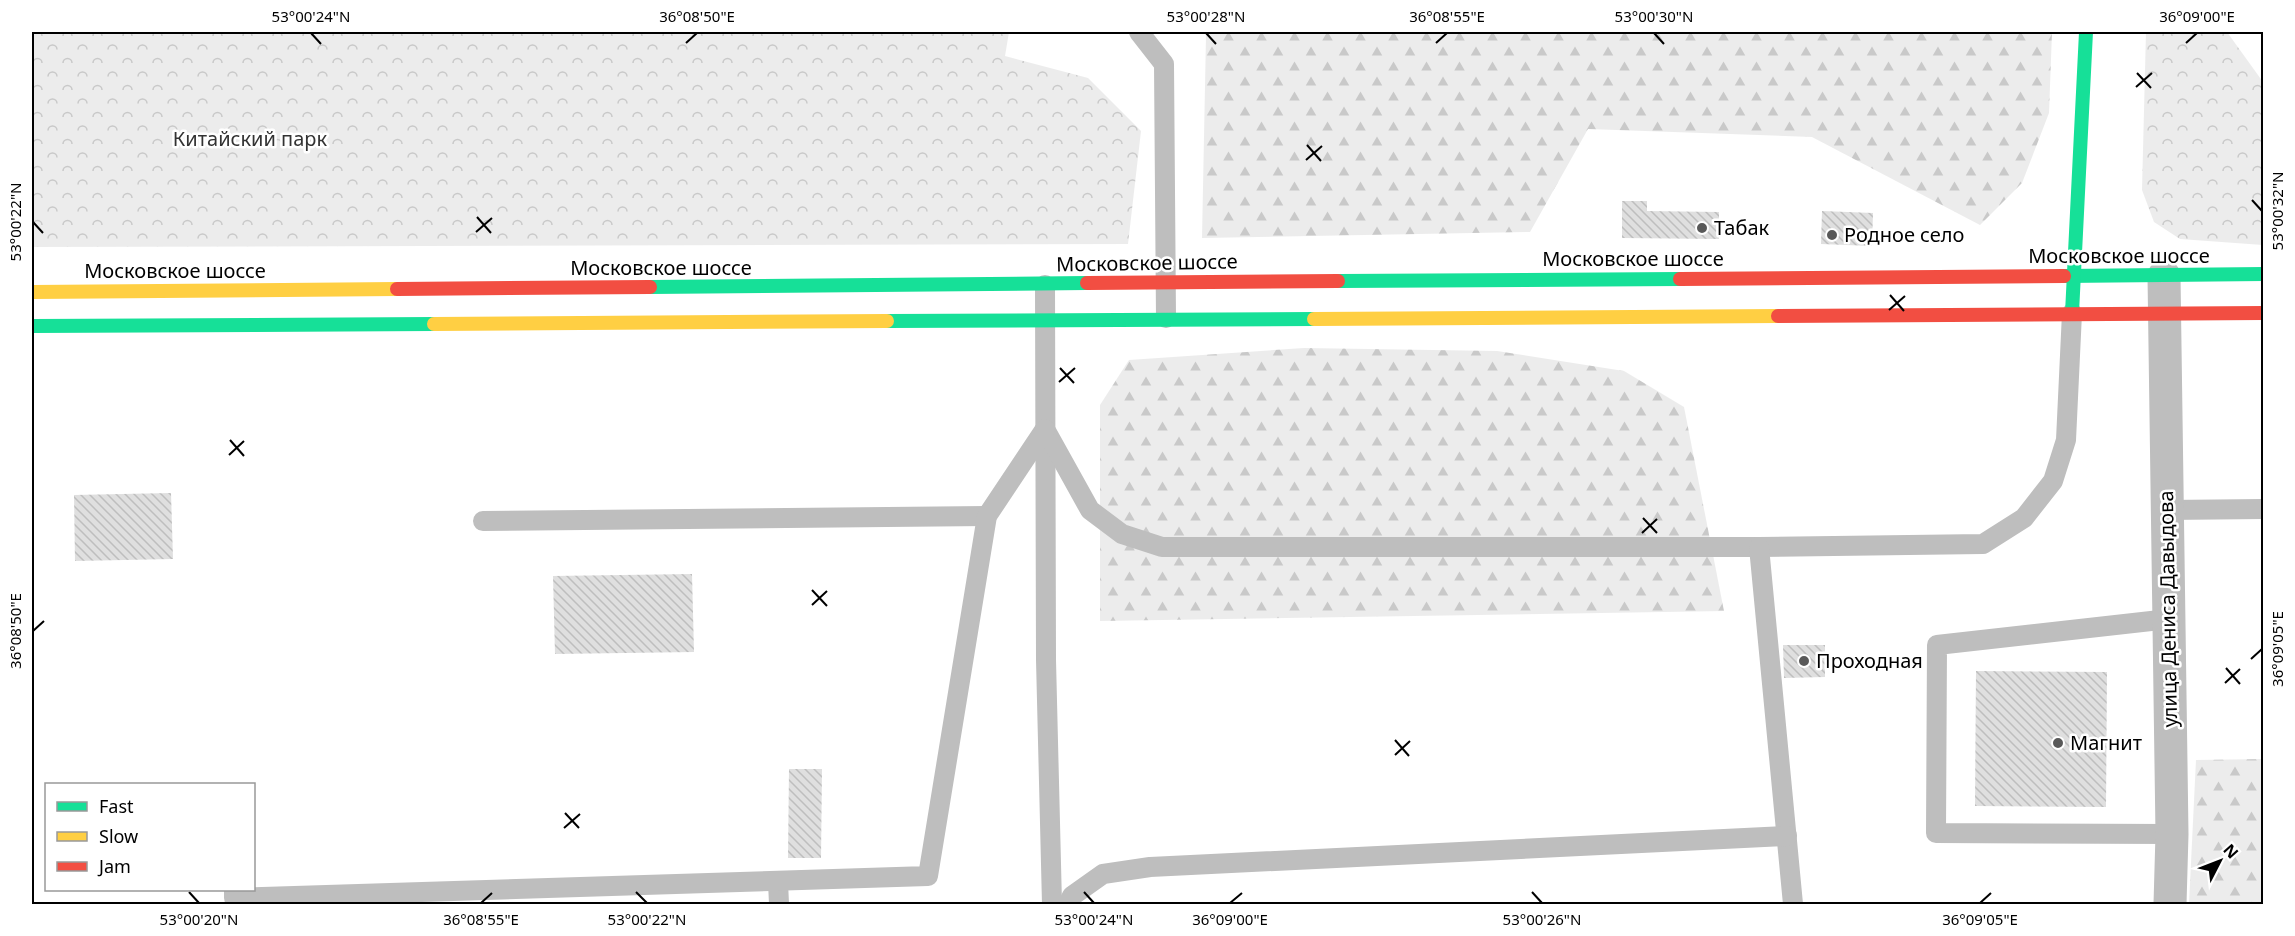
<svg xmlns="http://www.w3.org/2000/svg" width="2295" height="936" viewBox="0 0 2295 936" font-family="'Noto Sans',sans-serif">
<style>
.forest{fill:url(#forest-firs)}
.park{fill:url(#park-crowns)}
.building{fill:url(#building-back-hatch)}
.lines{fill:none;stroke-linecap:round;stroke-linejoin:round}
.lane{stroke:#bebebe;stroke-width:20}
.street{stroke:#bebebe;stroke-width:33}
.fast{stroke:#16e098;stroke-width:14}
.slow{stroke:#ffcf43;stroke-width:14}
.jam{stroke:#f24e42;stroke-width:14}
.ticks{fill:none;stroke:#000;stroke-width:2}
.poi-dot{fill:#595959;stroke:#fff;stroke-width:2}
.labels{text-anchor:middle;stroke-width:5;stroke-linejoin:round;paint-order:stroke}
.park-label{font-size:20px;fill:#333;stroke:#fff}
.poi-label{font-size:20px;fill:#000;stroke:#fff;text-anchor:start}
.street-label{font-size:20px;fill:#000;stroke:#fff}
.neatline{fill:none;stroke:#000;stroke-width:2}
.ticks-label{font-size:15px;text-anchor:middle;fill:#000}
</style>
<defs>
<pattern id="forest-firs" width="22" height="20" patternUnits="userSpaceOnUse" patternTransform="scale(1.5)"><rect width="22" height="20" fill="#ececec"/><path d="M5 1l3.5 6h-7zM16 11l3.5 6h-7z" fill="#c9c9c9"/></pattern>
<pattern id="park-crowns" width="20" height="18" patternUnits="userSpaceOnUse" patternTransform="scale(1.5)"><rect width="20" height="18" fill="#ececec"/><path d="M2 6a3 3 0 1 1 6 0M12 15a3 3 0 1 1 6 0" fill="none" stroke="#c9c9c9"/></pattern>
<pattern id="building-back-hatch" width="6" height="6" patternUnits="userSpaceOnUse" patternTransform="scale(1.5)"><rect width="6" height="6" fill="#dfdfdf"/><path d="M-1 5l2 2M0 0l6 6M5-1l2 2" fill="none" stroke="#bebebe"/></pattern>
</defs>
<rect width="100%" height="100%" fill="#fff"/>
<g class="forest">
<polygon points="1208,32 2052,32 2049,113 2022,183 1980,225 1812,137 1588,129 1530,232 1202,238 1206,36"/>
<polygon points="1304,348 1497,351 1624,371 1684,407 1724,611 1100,621 1100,405 1129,360"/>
<polygon points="2263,759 2263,904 2189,904 2196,760"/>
</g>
<g class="park">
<polygon points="32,32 1009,32 1005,56 1088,78 1141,131 1128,244 32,247"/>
<polygon points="2146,32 2227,32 2263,82 2263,245 2180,239 2154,222 2142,190"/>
</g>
<g class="building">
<polygon points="1622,201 1647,201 1647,211 1719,212 1719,239 1622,238"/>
<polygon points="1822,211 1873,213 1872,246 1821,244"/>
<polygon points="171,493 173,559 75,561 74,495"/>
<polygon points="692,574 694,652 555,654 553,576"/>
<polygon points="1783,645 1825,645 1825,677 1784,678"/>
<polygon points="1976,671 2107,672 2106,807 1975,806"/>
<polygon points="789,769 822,769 821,858 788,858"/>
</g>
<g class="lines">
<g class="lane">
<polyline points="1139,32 1164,64 1166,318"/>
<polyline points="1045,285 1046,660 1052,904"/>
<polyline points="1045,429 1090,510 1122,534 1162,547 1759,547 1983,544 2024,518 2053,481 2066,440 2072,313"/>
<polyline points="2167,510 2264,509"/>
<polyline points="483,521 987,516"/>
<polyline points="1759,547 1793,904"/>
<polyline points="2169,619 1937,645 1936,833 2172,834"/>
<polyline points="778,882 779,904"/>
<polyline points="234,890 234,898 928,876 987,516 1045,429"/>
<polyline points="1068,904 1072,896 1103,874 1150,867 1787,836"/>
</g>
<polyline class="street" points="2164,276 2172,834 2170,904"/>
<g class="fast">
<polyline points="2064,276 2264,274"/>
<polyline points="1338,281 1680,279"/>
<polyline points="650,287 1087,283"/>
<polyline points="2072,313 2086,32"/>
<polyline points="887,321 1314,319"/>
<polyline points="32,326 434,324"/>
</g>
<g class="slow">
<polyline points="32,292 397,289"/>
<polyline points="1314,319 1778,316"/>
<polyline points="434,324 887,321"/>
</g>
<g class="jam">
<polyline points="1680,279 2064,276"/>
<polyline points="1087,283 1338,281"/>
<polyline points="397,289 650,287"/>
<polyline points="1778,316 2264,313"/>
</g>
</g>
<path class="ticks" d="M311,33L321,44M1206,33L1216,44M1654,33L1664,44M686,43L697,33M1436,43L1447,33M2186,43L2197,33M2137,73L2151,88M2136,87L2152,73M1307,145L1321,161M1306,160L1322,146M2252,200L2262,211M477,217L491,233M33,222L43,233M476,232L492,218M1890,295L1904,311M1889,310L1905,296M1060,368L1074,383M1059,382L1075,368M230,440L244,456M229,455L244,441M1643,518L1657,533M1642,533L1657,519M812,590L827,606M812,605L827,591M33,631L44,621M2251,659L2262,649M2226,668L2240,684M2225,683L2240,669M1395,740L1409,756M1395,755L1410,741M565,813L579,828M564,828L580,814M189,892L199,903M636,892L647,903M1084,892L1094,903M1532,892L1542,903M481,903L492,893M1230,903L1242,893M1980,903L1991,893"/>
<g class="poi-dot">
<circle cx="1702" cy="228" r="6"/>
<circle cx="1832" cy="235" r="6"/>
<circle cx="1804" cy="661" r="6"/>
<circle cx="2058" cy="743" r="6"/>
</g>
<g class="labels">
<g class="park-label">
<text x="250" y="146">Китайский парк</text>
</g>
<g class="poi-label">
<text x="1714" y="235">Табак</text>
<text x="1844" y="242">Родное село</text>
<text x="1816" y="668">Проходная</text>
<text x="2070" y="750">Магнит</text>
</g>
<g class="street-label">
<text x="2119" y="263">Московское шоссе</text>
<text x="1633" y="266">Московское шоссе</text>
<text transform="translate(1147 263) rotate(-1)" y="7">Московское шоссе</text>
<text x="661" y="275">Московское шоссе</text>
<text x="175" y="278">Московское шоссе</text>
<text transform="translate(2168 609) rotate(-91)" y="7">улица Дениса Давыдова</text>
</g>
</g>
<rect width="2295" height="936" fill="none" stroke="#ffffff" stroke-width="66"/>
<rect x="45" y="783" width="210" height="108" fill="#ffffff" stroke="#999999" stroke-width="1.5"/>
<rect x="57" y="802" width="30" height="9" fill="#16e098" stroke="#999999" stroke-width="1.5"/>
<text x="99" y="813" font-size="18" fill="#000000">Fast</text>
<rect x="57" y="832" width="30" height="9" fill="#ffcf43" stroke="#999999" stroke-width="1.5"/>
<text x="99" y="843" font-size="18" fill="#000000">Slow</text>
<rect x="57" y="862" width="30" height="9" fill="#f24e42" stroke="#999999" stroke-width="1.5"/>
<text x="99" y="873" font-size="18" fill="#000000">Jam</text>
<g transform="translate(2220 861) rotate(48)" stroke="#ffffff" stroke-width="4.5" paint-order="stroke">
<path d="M0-4.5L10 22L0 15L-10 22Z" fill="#000000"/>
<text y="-9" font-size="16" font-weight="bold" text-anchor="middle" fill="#000000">N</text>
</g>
<rect x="33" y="33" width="2229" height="870" class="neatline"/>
<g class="ticks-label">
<text x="311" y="22">53°00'24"N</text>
<text x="697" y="22">36°08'50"E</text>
<text x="1206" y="22">53°00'28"N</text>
<text x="1447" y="22">36°08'55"E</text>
<text x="1654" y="22">53°00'30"N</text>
<text x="2197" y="22">36°09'00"E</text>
<text transform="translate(2278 211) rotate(-90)" y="5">53°00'32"N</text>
<text transform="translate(16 222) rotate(-90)" y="5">53°00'22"N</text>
<text transform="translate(16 631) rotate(-90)" y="5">36°08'50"E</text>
<text transform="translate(2278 649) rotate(-90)" y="5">36°09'05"E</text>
<text x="199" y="925">53°00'20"N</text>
<text x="481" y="925">36°08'55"E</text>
<text x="647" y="925">53°00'22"N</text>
<text x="1094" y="925">53°00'24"N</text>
<text x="1230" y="925">36°09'00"E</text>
<text x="1542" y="925">53°00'26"N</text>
<text x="1980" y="925">36°09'05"E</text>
</g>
</svg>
